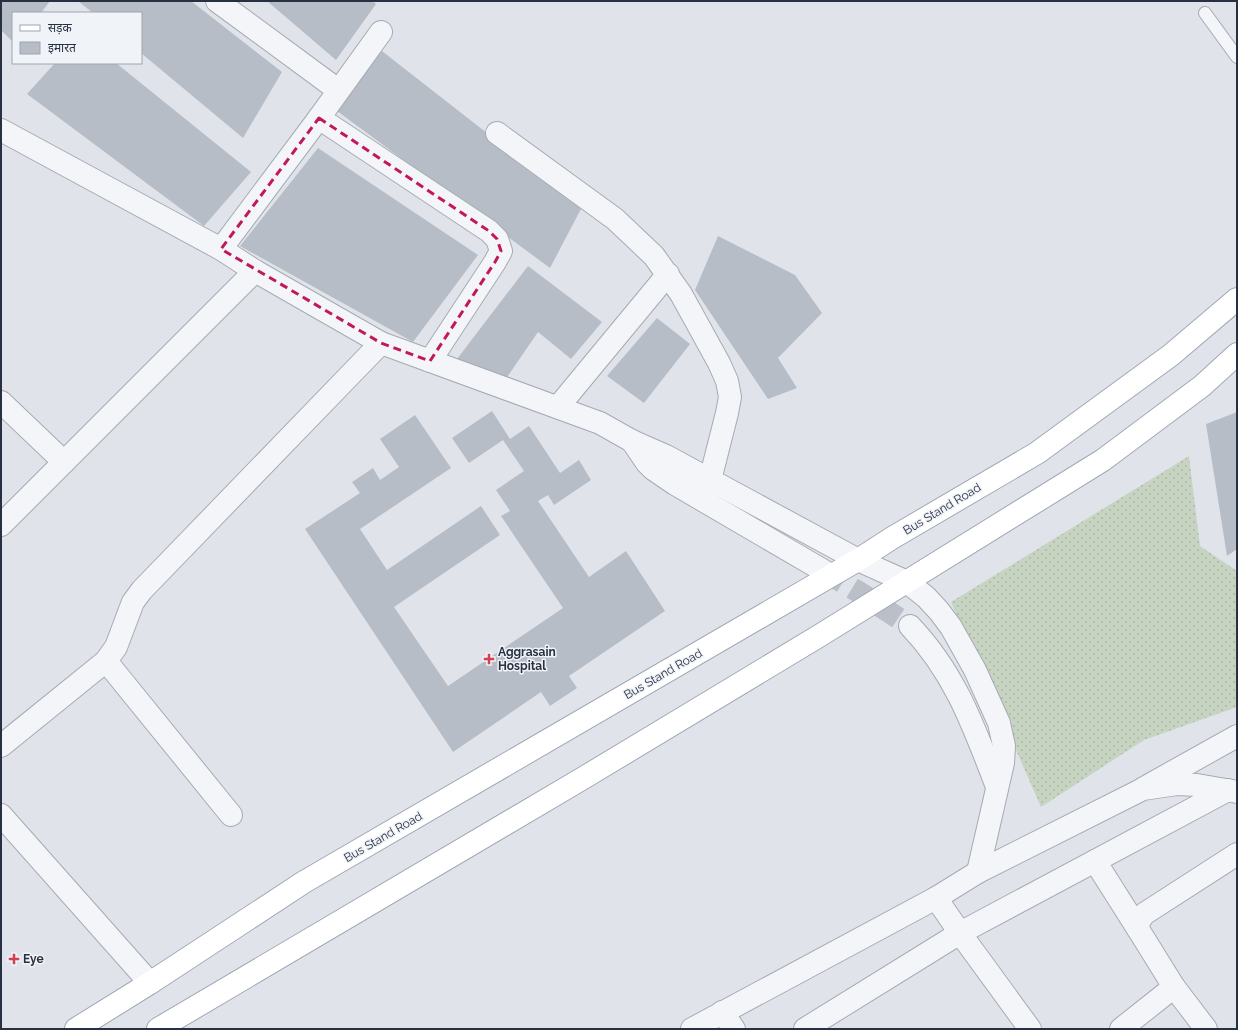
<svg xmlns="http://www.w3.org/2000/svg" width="1238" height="1030" viewBox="0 0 1238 1030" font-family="Raleway,'Noto Sans Devanagari',sans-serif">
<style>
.grass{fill:url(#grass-dots)}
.building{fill:#b7bdc7}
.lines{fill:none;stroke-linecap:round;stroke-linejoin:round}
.minor-tunnel{stroke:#bbc0c8;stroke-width:22;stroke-dasharray:22 11;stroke-linecap:butt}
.service-casing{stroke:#a5abb4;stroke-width:14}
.minor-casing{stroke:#a5abb4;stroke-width:24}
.tertiary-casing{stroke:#a5abb4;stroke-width:24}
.primary-casing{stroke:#9fa8b6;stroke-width:24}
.service{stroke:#f3f5f8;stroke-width:12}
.minor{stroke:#f3f5f8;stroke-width:22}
.tertiary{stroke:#f3f5f8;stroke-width:22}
.primary{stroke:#fff;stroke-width:22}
.marked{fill:none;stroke:#c2185b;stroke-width:3;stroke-dasharray:8 5;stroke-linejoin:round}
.poi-dot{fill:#d53f53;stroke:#f0f3f7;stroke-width:1.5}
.labels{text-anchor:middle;stroke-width:3;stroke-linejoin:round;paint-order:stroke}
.street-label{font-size:12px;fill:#283142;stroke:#f0f3f7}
.poi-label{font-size:12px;font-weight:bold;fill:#283142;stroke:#f0f3f7;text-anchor:start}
</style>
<defs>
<pattern id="grass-dots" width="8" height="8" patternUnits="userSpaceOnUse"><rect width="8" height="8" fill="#c6d4c1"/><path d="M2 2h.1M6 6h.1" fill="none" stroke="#aab6a7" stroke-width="1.8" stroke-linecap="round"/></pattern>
</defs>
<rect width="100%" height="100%" fill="#e0e4ea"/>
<polygon class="grass" points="1189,456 1200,546 1237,571 1237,707 1144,740 1041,807 951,602"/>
<g class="building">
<polygon points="1,1 50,1 41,13 13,13 13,42 1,30"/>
<polygon points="78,1 191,1 282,72 243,138 141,53 141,13 93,13"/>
<polygon points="267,1 372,1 376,4 336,60"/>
<polygon points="378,48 582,207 550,268 333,108"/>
<polygon points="55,63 116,63 251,172 204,226 27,94"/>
<polygon points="318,148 478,255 413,342 240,246"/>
<polygon points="718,236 795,275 822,313 778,358 797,388 768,399 695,290"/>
<polygon points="528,266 602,322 571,359 538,332 505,380 457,359"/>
<polygon points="657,318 690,344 644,403 607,376"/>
<polygon points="492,411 510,439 529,426 560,473 579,460 591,480 554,505 548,495 538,501 589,577 626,551 665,611 569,676 577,688 550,706 541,692 453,752 305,529 360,493 352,482 373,468 380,480 399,467 380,439 415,415 451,468 360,529 387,570 481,506 500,535 394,607 448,686 563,608 501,516 510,511 496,490 524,471 503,440 469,463 452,438"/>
<polygon points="1237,412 1237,549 1227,556 1206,424"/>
</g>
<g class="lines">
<polyline class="minor-tunnel" points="824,571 865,596 910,626"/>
<g class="service-casing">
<polyline id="service" points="1205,13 1237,57"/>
</g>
<g class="minor-casing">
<g id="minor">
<polyline points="217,1 338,90"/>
<polyline points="319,118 489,231 497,239 501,251 495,262 430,361"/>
<polyline points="1,130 221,249 255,271 381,343 600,423 632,441 666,456 858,560 907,582 926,597 939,611 951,627 975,670 999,723 1004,746 1003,763 978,872"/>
<polyline points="497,133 615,219 654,256 681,294 719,363 727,381 730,397 727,413 710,480"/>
<polyline points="221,249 319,118 381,32"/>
<polyline points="1,402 64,462"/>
<polyline points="558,407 668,274"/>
<polyline points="632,441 647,463 653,469 675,484 824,571"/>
<polyline points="1,525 255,271"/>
<path d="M910,626C955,673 974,727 997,787"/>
<polyline points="106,661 231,815"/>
<polyline points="1,746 106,661 116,647 133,602 142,590 381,343"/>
<polyline points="1144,788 1237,736"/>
<polyline points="1,815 150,983"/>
<polyline points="1095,861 1138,929"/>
<polyline points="936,898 960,933 1030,1029"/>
<polyline points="722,1012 734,1029"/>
<polyline points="805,1029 960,933 1228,790"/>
<polyline points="1121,1029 1174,987"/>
<polyline points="1206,1029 1174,987 1138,929 1139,921 1144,914 1237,854"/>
</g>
</g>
<g class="tertiary-casing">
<polyline id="tertiary" points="692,1029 936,898 978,872 1143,789 1177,784 1197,785 1237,792"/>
</g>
<g class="primary-casing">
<g id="primary">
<polyline points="76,1029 150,983 304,882 858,560 892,538 1037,453 1171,355 1237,299"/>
<polyline points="158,1029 585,777 819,636 1103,460 1202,386 1237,354"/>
</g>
</g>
<use href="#service" class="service"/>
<use href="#minor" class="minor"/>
<use href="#tertiary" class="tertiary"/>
<use href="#primary" class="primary"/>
</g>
<path class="marked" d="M319,118L489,231L497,239L501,251L495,262L430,361L381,343L221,249Z"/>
<g class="poi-dot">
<path d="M487 653h4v4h4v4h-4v4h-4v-4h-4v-4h4z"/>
<path d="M12 953h4v4h4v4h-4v4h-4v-4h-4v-4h4z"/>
</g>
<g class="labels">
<g class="street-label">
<text transform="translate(942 509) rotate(-31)" y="4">Bus Stand Road</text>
<text transform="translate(663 674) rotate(-30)" y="4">Bus Stand Road</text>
<text transform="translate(383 837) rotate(-30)" y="4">Bus Stand Road</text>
</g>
<g class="poi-label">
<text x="498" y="656">Aggrasain<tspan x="498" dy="14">Hospital</tspan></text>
<text x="23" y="963">Eye</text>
</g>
</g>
<rect width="1238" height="1030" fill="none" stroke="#283142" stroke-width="4"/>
<rect x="12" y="12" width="130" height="52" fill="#f0f3f7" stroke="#a0a5af"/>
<rect x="20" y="25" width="20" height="6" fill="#ffffff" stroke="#a0a5af"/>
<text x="48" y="32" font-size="12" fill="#283142">सड़क</text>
<rect x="20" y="42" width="20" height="12" fill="#b7bdc7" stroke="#a0a5af"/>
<text x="48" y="52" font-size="12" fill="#283142">इमारत</text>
</svg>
